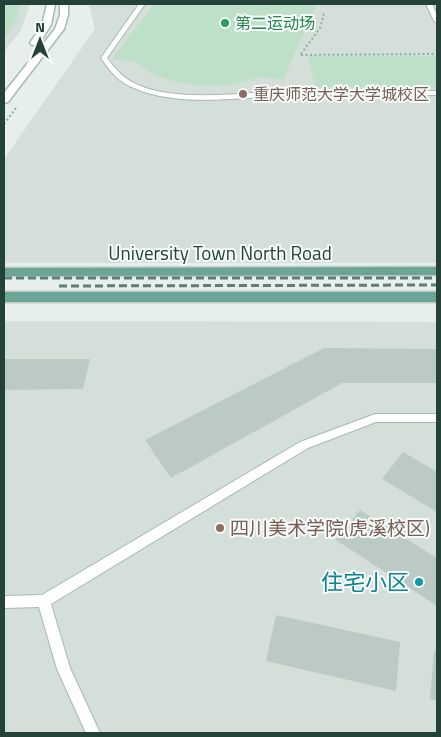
<svg xmlns="http://www.w3.org/2000/svg" width="441" height="737" viewBox="0 0 441 737" font-family="'Titillium Web','Noto Sans SC',sans-serif">
<style>
.built{fill:#d4dfda}
.green{fill:#bfe0c8}
.building{fill:#bbcac4}
.lines{fill:none;stroke-linecap:round;stroke-linejoin:round}
.lane-casing{stroke:#a8b8b2;stroke-width:2}
.secondary-casing{stroke:#a4bbb3;stroke-width:3}
.primary-casing{stroke:#c2cac8;stroke-width:3}
.path{stroke:#86b3a5;stroke-width:2;stroke-dasharray:2 2.5;stroke-linecap:butt}
.lane{fill:#fff;fill-rule:evenodd}
.secondary{fill:#fff;fill-rule:evenodd}
.primary{fill:#6aa596;fill-rule:evenodd}
.rail{stroke:#5f7d75;stroke-width:3;stroke-dasharray:8 4;stroke-linecap:butt}
.leisure-dot{fill:#2e9e5b;stroke:#f7fbf9;stroke-width:2}
.education-dot{fill:#8d6e63;stroke:#f7fbf9;stroke-width:2}
.culture-dot{fill:#0f9aa8;stroke:#f7fbf9;stroke-width:2}
.labels{text-anchor:middle;stroke-width:4;stroke-linejoin:round;paint-order:stroke}
.far-leisure-label{font-size:16px;fill:#27864d;stroke:#f7fbf9;text-anchor:start}
.far-education-label{font-size:16px;fill:#785e54;stroke:#f7fbf9;text-anchor:start}
.street-label{font-size:19px;fill:#24423a;stroke:#f7fbf9}
.education-label{font-size:19px;fill:#785e54;stroke:#f7fbf9;text-anchor:start}
.near-culture-label{font-size:22px;fill:#0d838f;stroke:#f7fbf9;text-anchor:end}
</style>
<rect width="100%" height="100%" fill="#e6efeb"/>
<g class="built">
<polygon points="4,4 28,4 29,7 21,30 4,52"/>
<polygon points="89,4 437,4 437,263 4,263 4,159 95,29"/>
<polygon points="4,321 437,322 437,733 4,733"/>
</g>
<g class="green">
<path d="M4,4H18C21,17 11,28 4,38Z"/>
<polygon points="154,4 317,4 283,80 260,77 230,85 200,86 172,81 150,73 136,62 112,59"/>
<polygon points="308,56 437,56 437,87 315,87"/>
</g>
<g class="building">
<polygon points="324,348 437,349 437,383 342,383 171,478 145,440"/>
<polygon points="4,359 90,359 83,389 4,390"/>
<polygon points="403,452 437,472 437,512 382,479"/>
<polygon points="360,510 437,558 437,606 336,540"/>
<polygon points="276,615 400,642 396,691 266,661"/>
<polygon points="434,650 437,651 437,701 430,699"/>
</g>
<g class="lines">
<g class="lane-casing">
<g id="lane">
<path d="M139,4H145L107,58C116,70 124,79 138,85C179,103 244,92 289,91C338,89 388,91 437,91V95C388,96 338,94 289,95C240,97 180,108 134,88C118,82 110,71 101,58Z"/>
<polygon points="426,4 432,4 437,15 437,23 434,21"/>
<polygon points="375,414 437,414 437,422 376,422 308,448 51,604 70,668 100,733 86,733 57,669 39,607 4,608 4,596 42,595 300,442"/>
</g>
</g>
<g class="secondary-casing">
<g id="secondary">
<polygon points="47,4 55,4 51,25 38,45 32,45 30,43 42,25"/>
<polygon points="60,4 68,4 68,15 64,29 8,102 4,103 4,93 55,29 60,15"/>
</g>
</g>
<g class="primary-casing">
<g id="primary">
<polygon points="437,267 437,275 4,276 4,268"/>
<rect x="4" y="292" width="433" height="10"/>
</g>
</g>
<g class="path">
<polyline points="301,54 320,28 324,13"/>
<polyline points="301,55 437,54"/>
<polyline points="4,124 16,108"/>
</g>
<use href="#lane" class="lane"/>
<use href="#secondary" class="secondary"/>
<use href="#primary" class="primary"/>
<g class="rail">
<polyline points="4,278 437,278"/>
<polyline points="59,286 437,285"/>
</g>
</g>
<circle class="leisure-dot" cx="225" cy="23" r="5"/>
<g class="education-dot">
<circle cx="243" cy="94" r="5"/>
<circle cx="220" cy="528" r="5"/>
</g>
<circle class="culture-dot" cx="419" cy="582" r="5"/>
<g class="labels">
<g class="far-leisure-label">
<text x="235" y="29">第二运动场</text>
</g>
<g class="far-education-label">
<text x="253" y="100">重庆师范大学大学城校区</text>
</g>
<g class="street-label">
<text x="220" y="260">University Town North Road</text>
</g>
<g class="education-label">
<text x="230" y="535">四川美术学院(虎溪校区)</text>
</g>
<g class="near-culture-label">
<text x="409" y="590">住宅小区</text>
</g>
</g>
<rect width="441" height="737" fill="none" stroke="#24423a" stroke-width="10"/>
<g transform="translate(40 40)" stroke="#f7fbf9" stroke-width="4" paint-order="stroke">
<path d="M0-4L9 19L0 12L-9 19Z" fill="#24423a"/>
<text y="-8" font-size="14" font-weight="bold" text-anchor="middle" fill="#24423a">N</text>
</g>
</svg>
